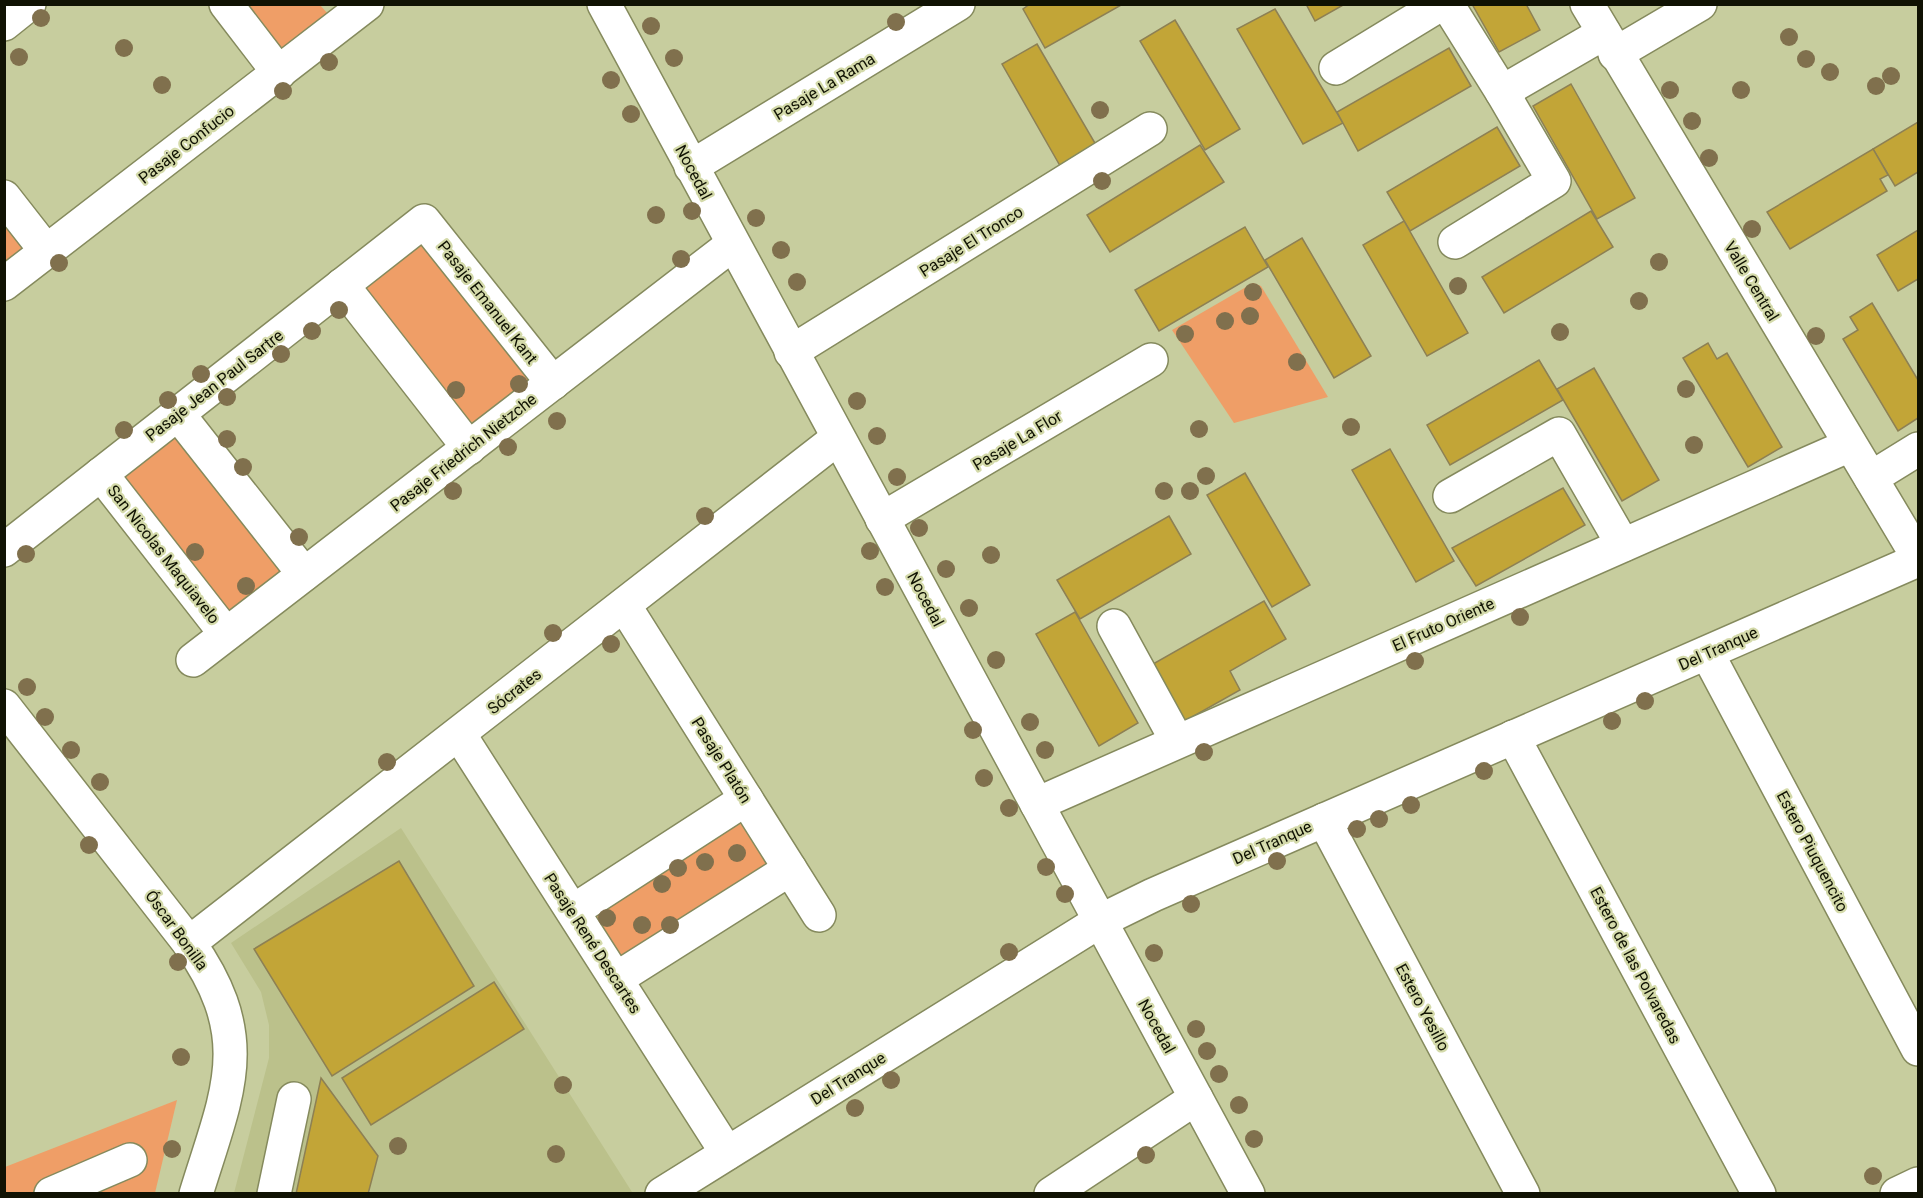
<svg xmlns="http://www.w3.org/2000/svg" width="1923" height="1198" viewBox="0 0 1923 1198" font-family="Roboto,sans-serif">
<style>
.built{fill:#bbc18b}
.green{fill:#ef9e67}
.building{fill:#c2a537;stroke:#8d8054;stroke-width:1.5}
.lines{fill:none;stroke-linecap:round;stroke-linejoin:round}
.minor-casing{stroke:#858a5d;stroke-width:36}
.minor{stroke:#fff;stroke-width:33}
.tree{fill:#80704d}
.labels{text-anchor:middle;stroke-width:4.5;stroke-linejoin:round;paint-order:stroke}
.street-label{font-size:16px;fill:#101203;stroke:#d4daaa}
</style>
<rect width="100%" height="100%" fill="#c7cd9e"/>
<polygon class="built" points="401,828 632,1192 234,1193 269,1058 269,1025 261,992 231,943"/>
<g class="green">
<polygon points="244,5 320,5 328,14 281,51"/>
<polygon points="4,216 25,243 24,255 4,269"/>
<polygon points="423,235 539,379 481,424 464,420 365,294 366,279"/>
<polygon points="1253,283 1261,286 1328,397 1234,423 1172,330"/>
<polygon points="177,433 289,572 229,621 115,478"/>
<polygon points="741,813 774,868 622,963 589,911"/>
<polygon points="177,1100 155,1193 5,1194 5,1167"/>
</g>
<g class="building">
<polygon points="1030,4 1123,4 1045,48 1023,9"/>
<polygon points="1306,4 1345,4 1315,21"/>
<polygon points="1472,4 1526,4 1540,30 1499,52"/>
<polygon points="1275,9 1343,123 1303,144 1237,29"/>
<polygon points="1175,20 1240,129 1205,150 1140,41"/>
<polygon points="1037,44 1099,150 1063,171 1002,64"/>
<polygon points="1449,48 1471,86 1358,151 1337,112"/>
<polygon points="1571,84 1635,198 1597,219 1533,106"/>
<polygon points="1918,122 1918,172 1895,186 1873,149"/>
<polygon points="1497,127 1520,166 1410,231 1387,192"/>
<polygon points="1200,145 1224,182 1110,252 1087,215"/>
<polygon points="1873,149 1888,175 1880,179 1887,191 1790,249 1767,212"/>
<polygon points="1591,211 1613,247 1504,313 1482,277"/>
<polygon points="1404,221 1468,333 1427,356 1363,245"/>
<polygon points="1245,227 1268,267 1159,331 1135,290"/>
<polygon points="1918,230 1918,279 1898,291 1877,255"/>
<polygon points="1302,238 1371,356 1334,378 1265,260"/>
<polygon points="1872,303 1918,380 1918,418 1898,431 1843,339 1858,330 1850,317"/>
<polygon points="1708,343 1717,359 1727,353 1782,447 1748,467 1683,358"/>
<polygon points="1539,360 1563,400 1450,465 1427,425"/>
<polygon points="1594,368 1659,480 1622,501 1557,389"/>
<polygon points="1390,449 1454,561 1416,582 1352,470"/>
<polygon points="1245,473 1310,585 1272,607 1207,495"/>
<polygon points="1563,488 1585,525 1476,586 1452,548"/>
<polygon points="1169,516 1191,554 1080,619 1057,580"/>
<polygon points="1264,601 1286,639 1230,671 1240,690 1185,721 1153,664"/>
<polygon points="1075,612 1138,723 1099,746 1036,634"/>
<polygon points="399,861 474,986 332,1076 254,949"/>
<polygon points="494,982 524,1029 371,1125 342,1078"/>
<polygon points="321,1078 378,1156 368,1194 296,1194"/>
</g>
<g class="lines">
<g class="minor-casing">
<g id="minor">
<polyline points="226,4 279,73"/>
<polyline points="604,4 1248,1194"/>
<polyline points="1447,4 1502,92 1554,181 1455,242"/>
<polyline points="1587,4 1918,557"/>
<polyline points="4,24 29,4"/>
<polyline points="1615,54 1700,4"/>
<polyline points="1336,68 1441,4"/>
<polyline points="1502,92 1604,33"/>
<polyline points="691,167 958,4"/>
<polyline points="4,197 47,252"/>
<polyline points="4,284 367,4"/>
<polyline points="342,285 469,448"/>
<polyline points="791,352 1150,129"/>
<polyline points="178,414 304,574"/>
<polyline points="101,474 226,634"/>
<polyline points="1871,478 1918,449"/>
<polyline points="1450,496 1559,434 1623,545"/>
<polyline points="882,519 1151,360"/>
<polyline points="4,550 424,221 553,383"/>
<polyline points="624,605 819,915"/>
<polyline points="1114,626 1177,741"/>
<polyline points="1707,653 1918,1049"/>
<polyline points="193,660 733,244"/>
<path d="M4,706L189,943C257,1039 227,1093 196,1194"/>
<polyline points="459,734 727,1153"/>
<polyline points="1513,737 1759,1194"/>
<polyline points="1037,804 1850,445"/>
<polyline points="1324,820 1523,1194"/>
<polyline points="573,911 746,799"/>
<polyline points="189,943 838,438"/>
<polyline points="616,979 790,869"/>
<polyline points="51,1194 130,1160"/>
<polyline points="274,1194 294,1099"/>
<polyline points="662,1194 1100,921 1153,895 1918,560"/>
<polyline points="1051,1194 1196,1098"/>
<polyline points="1897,1194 1918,1184"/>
</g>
</g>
<use href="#minor" class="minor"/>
</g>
<g class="tree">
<circle cx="41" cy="18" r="9"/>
<circle cx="896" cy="22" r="9"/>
<circle cx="651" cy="26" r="9"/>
<circle cx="1789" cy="37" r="9"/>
<circle cx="124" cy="48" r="9"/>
<circle cx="19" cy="57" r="9"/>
<circle cx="674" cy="58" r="9"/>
<circle cx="1806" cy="59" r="9"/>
<circle cx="329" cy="62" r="9"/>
<circle cx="1830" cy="72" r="9"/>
<circle cx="1891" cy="76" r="9"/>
<circle cx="611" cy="80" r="9"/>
<circle cx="162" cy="85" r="9"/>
<circle cx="1876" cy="86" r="9"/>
<circle cx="1670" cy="90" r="9"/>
<circle cx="1741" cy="90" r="9"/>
<circle cx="283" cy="91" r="9"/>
<circle cx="1100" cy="110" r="9"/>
<circle cx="631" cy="114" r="9"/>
<circle cx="1692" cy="121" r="9"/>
<circle cx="1709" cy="158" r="9"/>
<circle cx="1102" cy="181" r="9"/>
<circle cx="692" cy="211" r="9"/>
<circle cx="656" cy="215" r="9"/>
<circle cx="756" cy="218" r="9"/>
<circle cx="1752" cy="229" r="9"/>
<circle cx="781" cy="250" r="9"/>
<circle cx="681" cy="259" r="9"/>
<circle cx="1659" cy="262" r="9"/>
<circle cx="59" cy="263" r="9"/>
<circle cx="797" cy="282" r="9"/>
<circle cx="1458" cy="286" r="9"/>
<circle cx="1253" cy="292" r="9"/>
<circle cx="1639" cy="301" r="9"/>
<circle cx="339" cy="310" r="9"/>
<circle cx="1250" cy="316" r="9"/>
<circle cx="1225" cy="321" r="9"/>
<circle cx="312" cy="331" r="9"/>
<circle cx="1560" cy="332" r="9"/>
<circle cx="1185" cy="334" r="9"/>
<circle cx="1816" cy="336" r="9"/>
<circle cx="281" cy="354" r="9"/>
<circle cx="1297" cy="362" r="9"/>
<circle cx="201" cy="374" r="9"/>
<circle cx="519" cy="384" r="9"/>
<circle cx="1686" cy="389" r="9"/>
<circle cx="456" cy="390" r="9"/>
<circle cx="227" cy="397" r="9"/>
<circle cx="168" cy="400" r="9"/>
<circle cx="857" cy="401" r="9"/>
<circle cx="557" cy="421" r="9"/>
<circle cx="1351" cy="427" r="9"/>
<circle cx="1199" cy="429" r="9"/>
<circle cx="124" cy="430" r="9"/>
<circle cx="877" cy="436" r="9"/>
<circle cx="227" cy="439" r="9"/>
<circle cx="1694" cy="445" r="9"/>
<circle cx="508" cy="447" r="9"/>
<circle cx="243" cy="467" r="9"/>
<circle cx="1206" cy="476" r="9"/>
<circle cx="897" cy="477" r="9"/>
<circle cx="453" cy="491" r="9"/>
<circle cx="1164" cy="491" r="9"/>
<circle cx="1190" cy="491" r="9"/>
<circle cx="705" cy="516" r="9"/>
<circle cx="919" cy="528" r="9"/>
<circle cx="299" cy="537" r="9"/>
<circle cx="870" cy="551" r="9"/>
<circle cx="195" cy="552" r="9"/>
<circle cx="26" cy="554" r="9"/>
<circle cx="991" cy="555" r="9"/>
<circle cx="946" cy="569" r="9"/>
<circle cx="246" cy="586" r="9"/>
<circle cx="885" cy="587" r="9"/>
<circle cx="969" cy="608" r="9"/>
<circle cx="1520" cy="617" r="9"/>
<circle cx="553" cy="633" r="9"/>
<circle cx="611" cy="644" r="9"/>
<circle cx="996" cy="660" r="9"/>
<circle cx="1415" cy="661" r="9"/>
<circle cx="27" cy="687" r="9"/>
<circle cx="1645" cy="701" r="9"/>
<circle cx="45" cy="717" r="9"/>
<circle cx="1612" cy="721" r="9"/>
<circle cx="1030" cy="722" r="9"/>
<circle cx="973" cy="730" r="9"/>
<circle cx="71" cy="750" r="9"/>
<circle cx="1045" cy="750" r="9"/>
<circle cx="1204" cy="752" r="9"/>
<circle cx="387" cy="762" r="9"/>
<circle cx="1484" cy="771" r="9"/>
<circle cx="984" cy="778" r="9"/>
<circle cx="100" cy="782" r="9"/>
<circle cx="1411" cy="805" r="9"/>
<circle cx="1009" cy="808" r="9"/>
<circle cx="1379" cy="819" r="9"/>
<circle cx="1357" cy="829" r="9"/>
<circle cx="89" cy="845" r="9"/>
<circle cx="737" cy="853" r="9"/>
<circle cx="1277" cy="861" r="9"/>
<circle cx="705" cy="862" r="9"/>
<circle cx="1046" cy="867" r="9"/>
<circle cx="678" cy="868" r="9"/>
<circle cx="662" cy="884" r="9"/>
<circle cx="1065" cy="894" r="9"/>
<circle cx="1191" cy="904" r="9"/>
<circle cx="607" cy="918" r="9"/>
<circle cx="642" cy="925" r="9"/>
<circle cx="670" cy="925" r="9"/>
<circle cx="1009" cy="952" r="9"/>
<circle cx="1154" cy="953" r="9"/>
<circle cx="178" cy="962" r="9"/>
<circle cx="1196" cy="1029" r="9"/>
<circle cx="1207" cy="1051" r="9"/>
<circle cx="181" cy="1057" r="9"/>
<circle cx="1219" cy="1074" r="9"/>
<circle cx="891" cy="1080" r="9"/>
<circle cx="563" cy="1085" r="9"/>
<circle cx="1239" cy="1105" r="9"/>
<circle cx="855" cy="1108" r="9"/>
<circle cx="1254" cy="1139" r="9"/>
<circle cx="398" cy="1146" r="9"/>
<circle cx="172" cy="1149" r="9"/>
<circle cx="556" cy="1154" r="9"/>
<circle cx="1146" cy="1155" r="9"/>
<circle cx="1873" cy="1176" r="9"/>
</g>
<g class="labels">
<g class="street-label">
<text transform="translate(824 86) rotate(-31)" y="6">Pasaje La Rama</text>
<text transform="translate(186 144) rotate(-38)" y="6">Pasaje Confucio</text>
<text transform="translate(694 172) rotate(62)" y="6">Nocedal</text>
<text transform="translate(971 241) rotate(-32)" y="6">Pasaje El Tronco</text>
<text transform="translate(1752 281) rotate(59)" y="6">Valle Central</text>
<text transform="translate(488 302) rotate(52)" y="6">Pasaje Emanuel Kant</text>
<text transform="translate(214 385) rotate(-38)" y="6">Pasaje Jean Paul Sartre</text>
<text transform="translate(1017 440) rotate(-31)" y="6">Pasaje La Flor</text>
<text transform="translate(463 452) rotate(-38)" y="6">Pasaje Friedrich Nietzche</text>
<text transform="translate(164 554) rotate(52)" y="6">San Nicolas Maquiavelo</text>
<text transform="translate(926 599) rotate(62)" y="6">Nocedal</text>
<text transform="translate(1443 624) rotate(-24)" y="6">El Fruto Oriente</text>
<text transform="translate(1718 648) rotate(-24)" y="6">Del Tranque</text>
<text transform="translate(514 691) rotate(-38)" y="6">Sócrates</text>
<text transform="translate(722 760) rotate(58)" y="6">Pasaje Platón</text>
<text transform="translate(1272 842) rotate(-24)" y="6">Del Tranque</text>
<text transform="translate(1813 851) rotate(62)" y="6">Estero Piuquencito</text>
<text transform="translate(177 930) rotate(54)" y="6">Óscar Bonilla</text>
<text transform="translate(593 943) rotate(57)" y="6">Pasaje René Descartes</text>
<text transform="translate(1636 965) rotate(62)" y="6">Estero de las Polvaredas</text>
<text transform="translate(1423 1007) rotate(62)" y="6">Estero Yesillo</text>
<text transform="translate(1157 1026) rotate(61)" y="6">Nocedal</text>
<text transform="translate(848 1078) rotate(-32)" y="6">Del Tranque</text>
</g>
</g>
<rect width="1923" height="1198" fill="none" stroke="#101203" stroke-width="12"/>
</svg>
